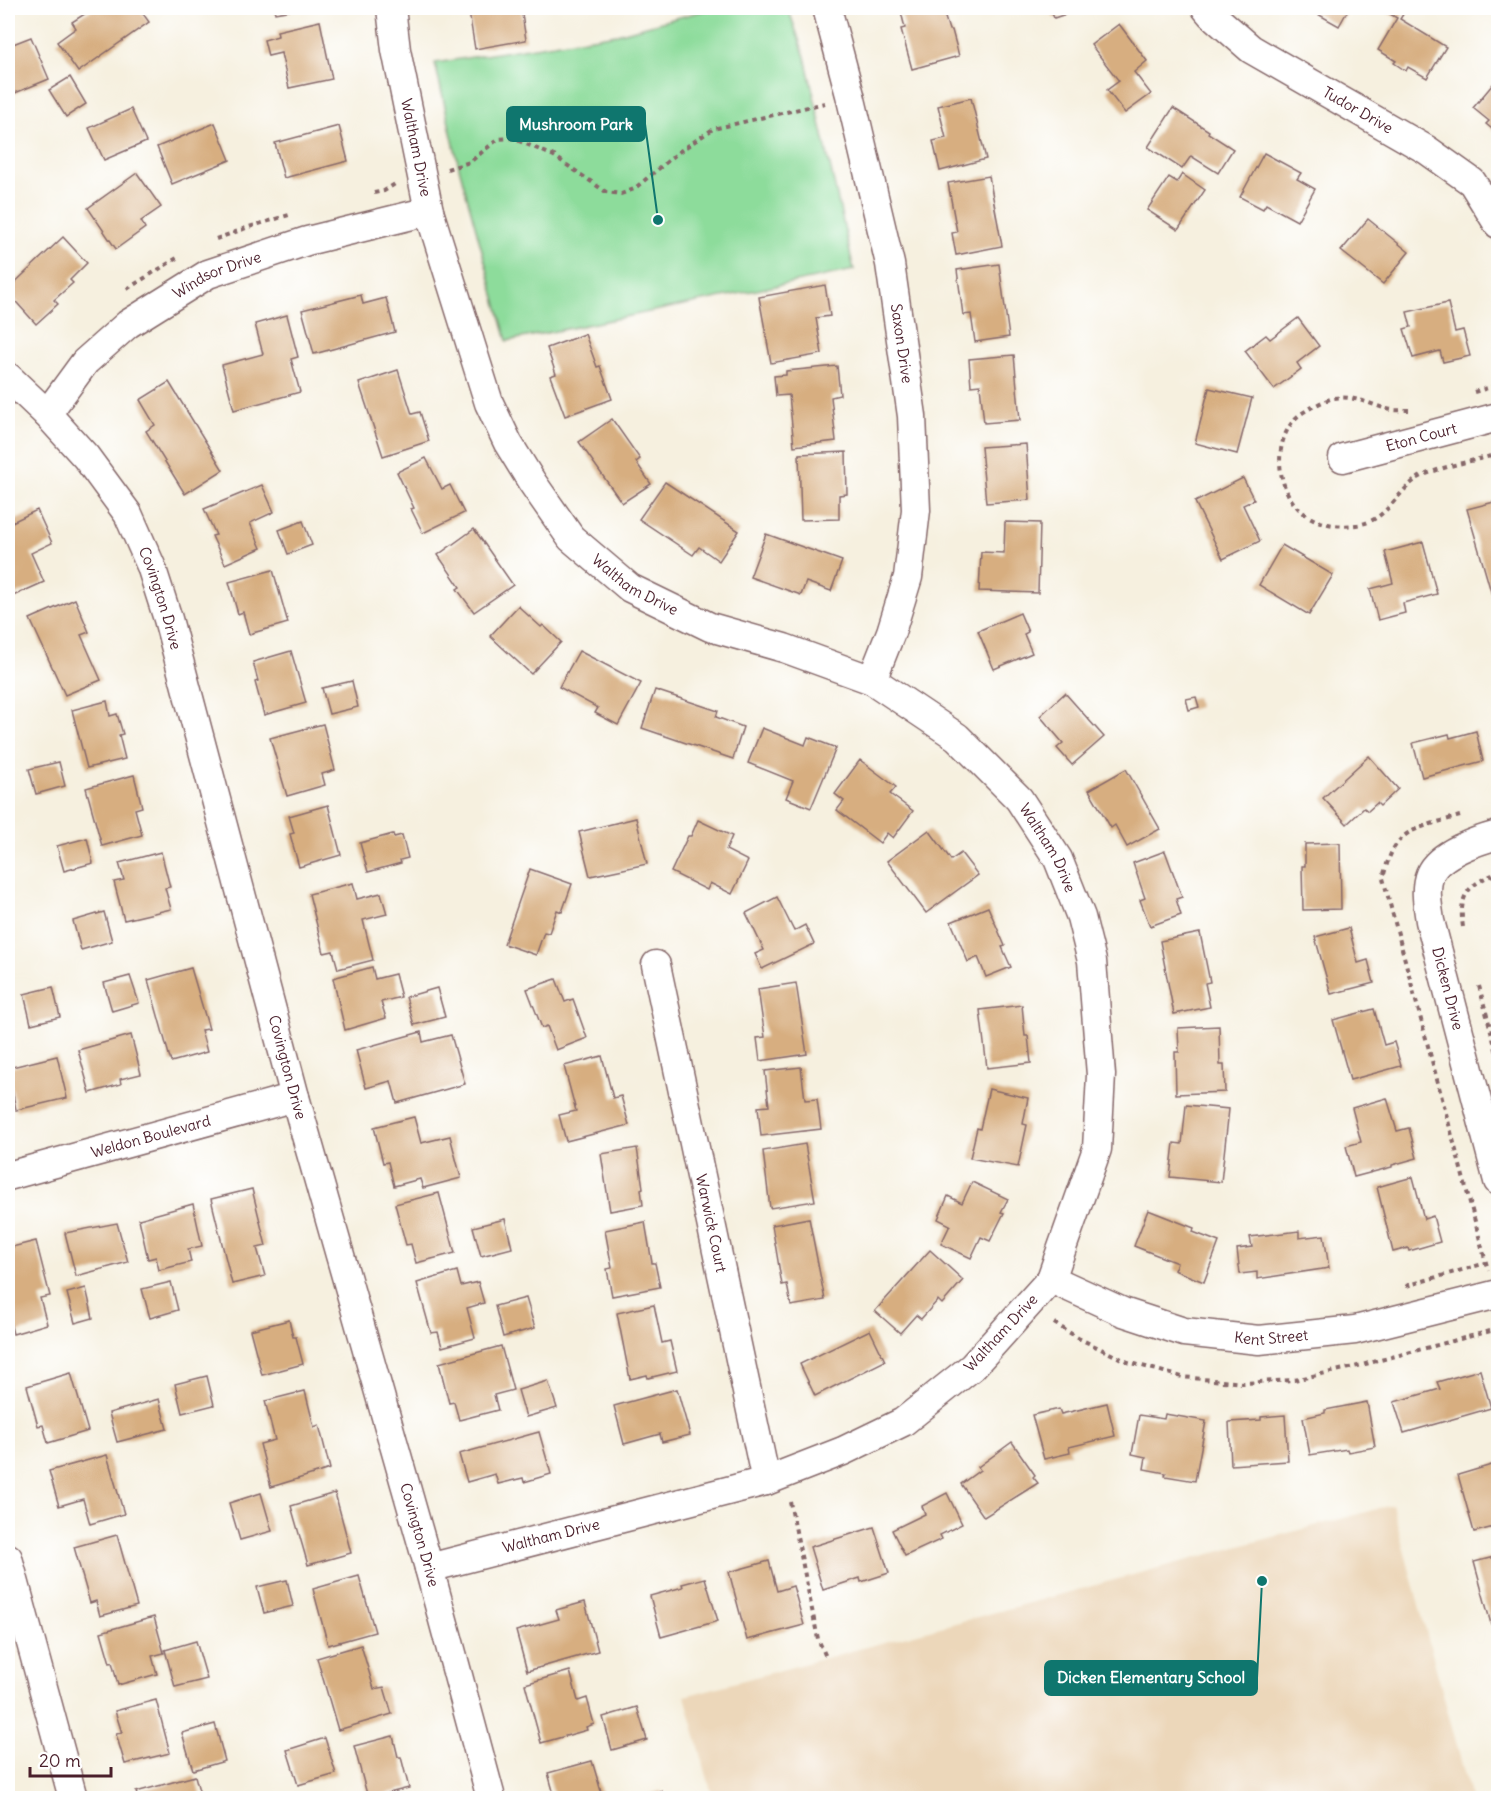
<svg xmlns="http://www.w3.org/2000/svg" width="1506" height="1806" viewBox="0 0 1506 1806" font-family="Delius,sans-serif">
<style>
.built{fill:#ecd7ba}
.green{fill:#8ddc9b;stroke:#6c7e63;stroke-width:1.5}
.building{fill:#d7ae80}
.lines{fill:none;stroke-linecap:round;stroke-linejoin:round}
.minor-casing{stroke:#86686a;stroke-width:31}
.path{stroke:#86686a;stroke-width:4;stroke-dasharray:4.5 4.5;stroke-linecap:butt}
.minor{stroke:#fff;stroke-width:28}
.labels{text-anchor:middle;stroke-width:6;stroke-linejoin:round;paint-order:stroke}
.street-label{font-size:15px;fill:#4a1f2b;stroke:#fff}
.leader{fill:none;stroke:#0f766e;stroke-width:2}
.callout-dot{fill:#0f766e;stroke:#fff;stroke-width:2}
.callout{fill:#0f766e;stroke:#0f766e;stroke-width:2}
.callout-label{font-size:16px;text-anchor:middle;font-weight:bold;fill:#fff}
</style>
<rect width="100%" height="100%" fill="#fff"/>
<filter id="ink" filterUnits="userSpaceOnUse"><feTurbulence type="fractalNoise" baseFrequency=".0167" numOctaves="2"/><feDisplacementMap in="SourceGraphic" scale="12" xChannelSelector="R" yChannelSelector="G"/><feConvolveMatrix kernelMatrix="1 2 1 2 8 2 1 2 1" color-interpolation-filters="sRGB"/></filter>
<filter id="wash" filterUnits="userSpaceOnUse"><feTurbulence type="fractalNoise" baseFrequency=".008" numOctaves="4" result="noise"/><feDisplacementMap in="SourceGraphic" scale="24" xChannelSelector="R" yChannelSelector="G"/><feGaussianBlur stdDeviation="1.35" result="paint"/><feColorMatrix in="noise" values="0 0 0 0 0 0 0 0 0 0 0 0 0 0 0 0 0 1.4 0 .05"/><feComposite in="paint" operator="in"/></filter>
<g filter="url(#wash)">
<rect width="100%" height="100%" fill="#f6f0df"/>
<polygon class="built" points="1392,1505 1471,1798 713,1798 685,1696"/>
<polygon class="green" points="713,8 788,8 805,57 854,270 507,341 460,171 435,63 617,34"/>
<g id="blocks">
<g class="building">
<polygon points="94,8 139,8 149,22 78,72 57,42 76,28 72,22"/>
<polygon points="274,8 298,8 298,9 275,13"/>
<polygon points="455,8 521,8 526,40 475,49 469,12 456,14"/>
<polygon points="900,8 942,8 949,30 952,30 959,56 912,69 901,29 905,28"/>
<polygon points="1050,8 1084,8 1054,18"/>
<polygon points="1307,8 1349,8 1339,26"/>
<polygon points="1380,8 1407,8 1400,19 1446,47 1427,78 1408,67 1406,71 1394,63 1396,61 1378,50 1397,18"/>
<polygon points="320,21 332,79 289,88 281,53 268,56 264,40 278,36 277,31"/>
<polygon points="1119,24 1147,61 1134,72 1151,94 1125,113 1107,90 1119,81 1091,45"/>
<polygon points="31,37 49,79 8,96 8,46"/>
<polygon points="70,77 86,104 66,117 49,90"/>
<polygon points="1493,84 1498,88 1498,128 1496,132 1486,124 1489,121 1473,108"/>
<polygon points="971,98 986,159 940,171 933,141 946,138 938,106"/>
<polygon points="1173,108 1209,131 1208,133 1233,149 1218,173 1191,156 1182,169 1148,147"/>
<polygon points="131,109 146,142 104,160 89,128"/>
<polygon points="215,123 230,160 172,184 157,147"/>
<polygon points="339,126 348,161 284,178 275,143"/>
<polygon points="1264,153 1301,173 1297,179 1315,189 1297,221 1266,204 1263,209 1240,197"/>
<polygon points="137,173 161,207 141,221 145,228 116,249 88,208"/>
<polygon points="1182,174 1205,190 1178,230 1147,210 1169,177 1177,182"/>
<polygon points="989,176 1002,246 956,255 952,233 957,232 948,183"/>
<polygon points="1368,219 1409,252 1383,284 1341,251"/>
<polygon points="63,237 87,263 70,280 73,283 54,300 58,304 36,324 8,293 8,289"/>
<polygon points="999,264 1009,337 975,342 971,314 963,315 957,270"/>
<polygon points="825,285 830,316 816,318 822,354 771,363 759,297"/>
<polygon points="361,295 363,304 386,298 395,332 314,354 302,310"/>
<polygon points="1448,303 1455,332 1463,330 1470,356 1443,362 1440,351 1413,358 1404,329 1411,327 1407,312"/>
<polygon points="287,315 298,357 291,359 300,392 234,410 222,365 263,354 255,324"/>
<polygon points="1298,318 1319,346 1297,363 1301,369 1274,389 1245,351 1266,335 1270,339"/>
<polygon points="585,334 597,367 600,366 612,399 565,416 550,376 556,374 547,348"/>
<polygon points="1014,355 1020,420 984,423 980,385 971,386 969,359"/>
<polygon points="837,366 840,395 831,397 836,441 794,446 789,395 776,396 774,376 786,375 786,371"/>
<polygon points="398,370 412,414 420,412 429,441 383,456 359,383"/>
<polygon points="169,382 223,470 185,494 146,431 155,425 140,400"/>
<polygon points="1209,388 1252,398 1237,454 1195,443"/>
<polygon points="612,419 640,459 636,462 651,484 622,503 579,442"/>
<polygon points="1026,444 1030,500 986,503 981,447"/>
<polygon points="846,452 847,494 839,495 839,519 801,520 799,454"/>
<polygon points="426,458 442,489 450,485 464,513 423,533 411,509 414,508 397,472"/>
<polygon points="1243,478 1254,500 1243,505 1260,541 1223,559 1195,502"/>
<polygon points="665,482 739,531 719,561 699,547 693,555 639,519"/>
<polygon points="262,485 274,512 250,523 261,548 225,564 212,536 216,535 204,509"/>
<polygon points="1498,501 1498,608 1496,609 1467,509"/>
<polygon points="37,510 52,543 31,553 44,582 13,596 8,585 8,524"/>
<polygon points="303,521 312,545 288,554 279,530"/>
<polygon points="1005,522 1040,523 1038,593 979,591 981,552 1004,553"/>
<polygon points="474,529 513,585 474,612 457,589 460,587 438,555"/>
<polygon points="766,534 842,561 831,591 806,582 801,595 750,577"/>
<polygon points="1423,542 1437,594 1403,603 1405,613 1378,620 1370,589 1393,583 1385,552"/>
<polygon points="1282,545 1333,575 1309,615 1259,585"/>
<polygon points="273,570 288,623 249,634 243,612 238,614 229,582"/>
<polygon points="75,599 89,632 81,635 101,680 65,695 30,619"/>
<polygon points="518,606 541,627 543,625 561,642 531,674 490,636"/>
<polygon points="1020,613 1028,632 1024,634 1032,653 994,669 978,631"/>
<polygon points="291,651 306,703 264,715 255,682 258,681 253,662"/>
<polygon points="579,651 641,683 618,725 595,713 598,708 559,687"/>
<polygon points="352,681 358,707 329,714 322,688"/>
<polygon points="655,690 718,711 716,717 743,727 733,759 642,728"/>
<polygon points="1065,693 1104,737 1072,765 1057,748 1063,743 1040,716"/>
<polygon points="1196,697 1199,707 1189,710 1186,699"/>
<polygon points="107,701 110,716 117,714 123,734 119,735 125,759 87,768 72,710"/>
<polygon points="323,724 335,770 322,774 325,785 287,796 270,738"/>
<polygon points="762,728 805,745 808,737 836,748 811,808 786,798 793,781 748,763"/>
<polygon points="1476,731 1483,761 1422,777 1413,743 1449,734 1450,738"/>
<polygon points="1369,756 1398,789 1380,806 1377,803 1368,811 1364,808 1347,824 1323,798"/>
<polygon points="860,760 896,787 890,794 913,811 893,838 887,833 880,843 837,810 844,801 835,794"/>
<polygon points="59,762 65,786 36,794 29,769"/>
<polygon points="1126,769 1160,829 1127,847 1115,825 1111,828 1089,790"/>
<polygon points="134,775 142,807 135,809 142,835 102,846 86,788"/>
<polygon points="328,805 341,855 299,867 290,834 294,833 289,816"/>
<polygon points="636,818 647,864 590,876 579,832"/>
<polygon points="698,820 732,836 726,850 748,861 732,894 710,883 707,890 671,872 688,836 691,836"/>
<polygon points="929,830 951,860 961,853 978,875 926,913 887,861"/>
<polygon points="393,834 394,837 402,835 408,858 400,860 401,863 368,872 360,843"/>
<polygon points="87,838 93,863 64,871 57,846"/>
<polygon points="1340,843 1341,909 1303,910 1302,866 1305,866 1305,844"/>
<polygon points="1165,851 1182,897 1176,899 1181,915 1150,926 1140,900 1145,898 1133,863"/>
<polygon points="161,852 170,887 165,888 171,909 124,920 114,882 124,880 119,863"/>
<polygon points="530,869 572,884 562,912 557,910 549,933 544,932 536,955 504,944"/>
<polygon points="353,883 357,899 381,893 387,914 363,920 373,960 338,969 333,951 324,953 309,894"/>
<polygon points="777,897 794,931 805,925 814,944 762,969 755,954 764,950 746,913"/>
<polygon points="988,907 1005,946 1002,947 1011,967 986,977 978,957 968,962 951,922"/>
<polygon points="104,912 112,941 81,950 73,921"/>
<polygon points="1349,928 1358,963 1368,960 1374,983 1331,994 1315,937"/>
<polygon points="1200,933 1210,982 1205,983 1210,1007 1174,1014 1160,941"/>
<polygon points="372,967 375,979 395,974 401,997 381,1002 386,1018 345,1030 333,978"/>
<polygon points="191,968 209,1029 201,1030 207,1052 171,1062 148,980"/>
<polygon points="130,976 139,1003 112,1011 104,983"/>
<polygon points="556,979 565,1002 573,999 587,1038 556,1050 547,1026 542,1028 527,989"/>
<polygon points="796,983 807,1054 760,1061 757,1038 765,1037 758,989"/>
<polygon points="53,987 60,1017 31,1024 24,994"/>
<polygon points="437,988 445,1017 414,1025 406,997"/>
<polygon points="1022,1005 1025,1036 1028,1036 1031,1063 987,1068 980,1010"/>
<polygon points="1374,1009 1384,1045 1394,1042 1401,1066 1350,1080 1333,1020"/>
<polygon points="1219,1026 1220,1065 1224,1065 1225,1092 1176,1094 1175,1052 1179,1052 1178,1028"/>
<polygon points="421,1032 423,1042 451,1035 465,1084 397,1103 391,1081 366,1088 356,1050"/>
<polygon points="131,1035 141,1074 120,1079 121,1084 90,1093 78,1050"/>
<polygon points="57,1056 67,1098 16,1110 8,1068"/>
<polygon points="602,1056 613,1098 621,1096 629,1125 566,1141 559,1115 576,1111 564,1066"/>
<polygon points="801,1067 805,1100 817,1099 821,1129 761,1136 758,1107 769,1106 765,1071"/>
<polygon points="989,1089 1028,1098 1023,1124 1027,1125 1018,1167 970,1158 977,1128 980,1129"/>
<polygon points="1387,1098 1397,1131 1409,1128 1417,1158 1392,1165 1392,1167 1354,1177 1346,1146 1361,1142 1352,1108"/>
<polygon points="1186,1105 1229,1109 1221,1182 1170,1177 1174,1143 1182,1144"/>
<polygon points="414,1117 421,1143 450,1136 461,1178 423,1188 420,1179 394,1186 388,1162 383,1163 374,1127"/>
<polygon points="805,1144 815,1201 770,1208 763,1151"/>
<polygon points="637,1148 643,1188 641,1189 643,1205 610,1211 601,1154"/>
<polygon points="1413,1177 1424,1219 1433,1216 1440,1242 1409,1251 1408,1248 1393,1252 1377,1187"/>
<polygon points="972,1182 1008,1199 1001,1212 1004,1213 990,1241 981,1237 971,1258 941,1244 950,1225 938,1219 948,1196 962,1203"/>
<polygon points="252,1189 266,1246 257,1248 265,1276 232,1284 211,1199"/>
<polygon points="439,1193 455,1253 416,1263 411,1244 406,1245 395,1204"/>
<polygon points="193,1204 202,1246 188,1249 191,1262 159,1270 156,1257 148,1259 139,1219"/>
<polygon points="1148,1210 1194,1228 1193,1232 1219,1242 1204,1282 1174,1270 1177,1263 1134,1246"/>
<polygon points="809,1218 825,1300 791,1306 787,1284 782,1285 772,1225"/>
<polygon points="505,1219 512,1248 481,1256 473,1227"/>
<polygon points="645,1222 652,1263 655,1263 660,1287 612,1296 607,1269 612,1268 605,1230"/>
<polygon points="117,1223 128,1262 76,1276 65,1233"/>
<polygon points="1299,1231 1299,1238 1324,1235 1329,1268 1257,1279 1257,1272 1240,1274 1237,1249 1252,1247 1250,1237"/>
<polygon points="36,1241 50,1296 40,1298 47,1324 13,1334 8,1314 8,1248"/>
<polygon points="930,1250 963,1280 942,1304 938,1300 921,1319 916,1315 900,1333 875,1311"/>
<polygon points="457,1271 461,1286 478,1282 484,1303 467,1308 475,1338 442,1347 438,1332 431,1333 417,1283"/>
<polygon points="171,1282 178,1310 150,1318 142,1289"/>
<polygon points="86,1288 93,1318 75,1323 67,1293"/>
<polygon points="526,1298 535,1328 503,1337 495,1306"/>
<polygon points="654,1305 662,1343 670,1341 677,1371 648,1378 647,1375 630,1379 617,1313"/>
<polygon points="289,1320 293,1337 296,1337 303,1364 262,1375 250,1330"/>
<polygon points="870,1330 885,1361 815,1396 800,1364"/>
<polygon points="501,1346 513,1390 494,1395 498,1410 459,1420 454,1402 449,1403 439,1363"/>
<polygon points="1480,1370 1491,1408 1404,1433 1394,1402 1440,1389 1437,1382"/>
<polygon points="71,1373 88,1431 48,1443 43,1425 38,1426 27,1386"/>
<polygon points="207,1376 214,1405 182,1413 175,1384"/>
<polygon points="548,1381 557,1408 526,1417 518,1390"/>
<polygon points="677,1389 690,1435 662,1442 660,1434 624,1444 614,1406"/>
<polygon points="305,1391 314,1427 319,1425 330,1469 271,1487 260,1444 275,1440 265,1401"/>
<polygon points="159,1399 167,1429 117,1442 109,1413"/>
<polygon points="1367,1402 1375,1447 1348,1452 1347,1449 1310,1455 1303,1418 1325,1413 1325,1410"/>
<polygon points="1107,1403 1115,1436 1069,1447 1070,1453 1044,1459 1032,1415 1059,1409 1061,1414"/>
<polygon points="1165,1414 1206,1421 1195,1481 1165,1476 1166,1473 1144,1469 1146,1457 1132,1454 1139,1415 1164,1419"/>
<polygon points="1285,1415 1288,1461 1231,1465 1229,1422 1261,1420 1261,1417"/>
<polygon points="539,1432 551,1474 524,1482 523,1478 498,1484 495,1474 467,1482 459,1454"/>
<polygon points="1012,1442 1035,1475 1033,1477 1038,1483 984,1517 961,1484 980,1470 978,1467"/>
<polygon points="107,1455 124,1514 90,1524 83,1499 59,1506 49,1471"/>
<polygon points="1498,1463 1498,1526 1474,1532 1458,1475"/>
<polygon points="261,1493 272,1531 240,1540 229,1503"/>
<polygon points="335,1493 351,1553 308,1565 291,1506"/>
<polygon points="947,1493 962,1524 940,1535 942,1539 905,1556 892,1530 925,1514 922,1506"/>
<polygon points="874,1527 889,1573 861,1582 860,1578 823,1590 810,1547"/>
<polygon points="117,1535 137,1606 100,1616 96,1601 90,1603 74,1547"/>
<polygon points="1498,1556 1498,1622 1491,1624 1474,1562"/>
<polygon points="769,1561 777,1591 793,1586 804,1625 747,1640 729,1572"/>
<polygon points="359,1576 375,1632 328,1645 313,1589"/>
<polygon points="705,1578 718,1621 661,1637 650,1596 683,1587 682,1584"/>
<polygon points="287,1580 293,1606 264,1613 257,1587"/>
<polygon points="585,1602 598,1651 527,1671 516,1631 559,1619 556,1610"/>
<polygon points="154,1617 164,1653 152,1656 157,1674 118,1685 112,1662 110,1663 101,1632"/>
<polygon points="196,1641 207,1679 175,1687 165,1650"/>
<polygon points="361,1645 374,1689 384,1687 392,1714 338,1730 317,1658"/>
<polygon points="570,1671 578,1701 587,1698 594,1724 586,1727 587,1730 541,1743 525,1684"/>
<polygon points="156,1700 170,1753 125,1764 116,1734 122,1733 115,1711"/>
<polygon points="637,1707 647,1740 612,1750 603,1717"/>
<polygon points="215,1724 225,1761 193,1770 182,1733"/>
<polygon points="393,1736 398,1757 401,1757 409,1788 368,1798 354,1746"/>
<polygon points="325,1738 336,1774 298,1785 287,1750"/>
<polygon points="592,1761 603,1798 555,1798 548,1773"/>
<polygon points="195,1776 201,1798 138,1798 136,1792"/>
<polygon points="661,1791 663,1798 637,1798"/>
</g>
</g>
</g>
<g filter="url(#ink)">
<use href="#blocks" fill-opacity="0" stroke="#86686a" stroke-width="1.5"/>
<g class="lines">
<g class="minor-casing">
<g id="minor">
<path id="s1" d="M391,8L396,50L429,211L489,403L508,443L532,482L571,538L630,588L710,627L784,648L872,680L957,737L1019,799L1058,859L1081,917L1092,961L1101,1075L1097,1149L1051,1279L972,1367L903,1422L843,1451L766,1481L429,1568"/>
<path id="s2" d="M827,8L850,95L890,264L912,416L916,510L908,577L891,632L872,680"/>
<path id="s3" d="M1206,8L1211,14L1251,49L1427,150L1472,182L1498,224"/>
<path id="s4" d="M8,377L47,414L86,457L128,514L151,566L168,619L295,1097L429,1568L491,1798"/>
<path id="s5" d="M47,414L85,362L128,324L208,274L307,241L429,211"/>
<path id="s6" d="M1343,458L1498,417"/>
<path id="s7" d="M1498,835C1479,840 1439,853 1430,874C1424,889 1428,906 1430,921L1498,1181"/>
<path id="s8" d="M656,965L766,1481"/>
<path id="s9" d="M8,1176L295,1097"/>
<path id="s10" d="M1051,1279L1123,1312L1184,1332L1259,1340L1355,1330L1498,1294"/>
<polyline points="8,1558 73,1798"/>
</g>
</g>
<g class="path">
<polyline points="447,169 470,162 498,139 512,138 554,156 606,192 621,194 634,189 680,151 713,129 825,103"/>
<polyline points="374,193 384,191 395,184"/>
<polyline points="216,239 249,227 289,215"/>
<polyline points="127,289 177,258"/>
<polyline points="1474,392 1498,385"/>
<path d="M1409,410C1402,410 1394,411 1387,409C1369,404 1353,395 1334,398C1325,400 1316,405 1309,409C1304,412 1298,415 1294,420C1271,447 1277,497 1308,516C1322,525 1340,527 1356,525C1390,521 1397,487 1424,475C1447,465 1474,461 1498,454"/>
<path d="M1460,816C1446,820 1413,827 1403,837C1391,847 1387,863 1383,878L1488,1270"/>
<path d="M1463,927C1458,895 1469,883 1498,873"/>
<polyline points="1479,986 1498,1057"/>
<polyline points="1406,1286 1486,1263"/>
<polyline points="1054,1323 1078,1338 1128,1362 1182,1377 1243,1383 1294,1380 1354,1367 1498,1329"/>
<polyline points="790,1502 818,1639 826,1657"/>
</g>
<use href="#minor" class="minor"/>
</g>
</g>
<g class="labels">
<g class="street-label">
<text dy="5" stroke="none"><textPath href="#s3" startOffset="184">Tudor Drive</textPath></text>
<text dy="5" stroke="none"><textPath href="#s1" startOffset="142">Waltham Drive</textPath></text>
<text dy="5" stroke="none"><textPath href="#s5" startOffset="224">Windsor Drive</textPath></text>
<text dy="5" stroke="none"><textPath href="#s2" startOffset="344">Saxon Drive</textPath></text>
<text dy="5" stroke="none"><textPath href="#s6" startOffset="81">Eton Court</textPath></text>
<text dy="5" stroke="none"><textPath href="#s1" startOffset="646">Waltham Drive</textPath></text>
<text dy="5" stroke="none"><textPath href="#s4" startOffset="273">Covington Drive</textPath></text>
<text dy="5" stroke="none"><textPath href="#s1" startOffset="1150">Waltham Drive</textPath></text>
<text dy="5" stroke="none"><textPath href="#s7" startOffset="198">Dicken Drive</textPath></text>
<text dy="5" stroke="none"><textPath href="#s4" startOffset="759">Covington Drive</textPath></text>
<text dy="5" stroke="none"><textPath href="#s9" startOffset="148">Weldon Boulevard</textPath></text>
<text dy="5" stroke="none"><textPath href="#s8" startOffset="264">Warwick Court</textPath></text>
<text transform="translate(1001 1333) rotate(-47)" y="5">Waltham Drive</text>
<text dy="5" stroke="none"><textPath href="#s10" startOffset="231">Kent Street</textPath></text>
<text dy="5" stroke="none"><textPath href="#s4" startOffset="1245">Covington Drive</textPath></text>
<text transform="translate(551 1536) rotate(-14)" y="5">Waltham Drive</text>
</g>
</g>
<path class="leader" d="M658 220L645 124M1262 1581L1257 1678"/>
<g class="callout-dot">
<circle cx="658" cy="220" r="6"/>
<circle cx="1262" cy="1581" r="6"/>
</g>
<g class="callout">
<rect x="507" y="107" width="138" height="34" rx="6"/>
<rect x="1045" y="1661" width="212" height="34" rx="6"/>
</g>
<g class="callout-label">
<text x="576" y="130">Mushroom Park</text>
<text x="1151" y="1683">Dicken Elementary School</text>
</g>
<rect width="1506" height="1806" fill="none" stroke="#fff" stroke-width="30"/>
<path d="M30 1767v9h81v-9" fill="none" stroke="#4a1f2b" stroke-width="3"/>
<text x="39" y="1767" font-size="18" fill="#4a1f2b" stroke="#ffffff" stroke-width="4.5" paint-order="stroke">20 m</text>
</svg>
